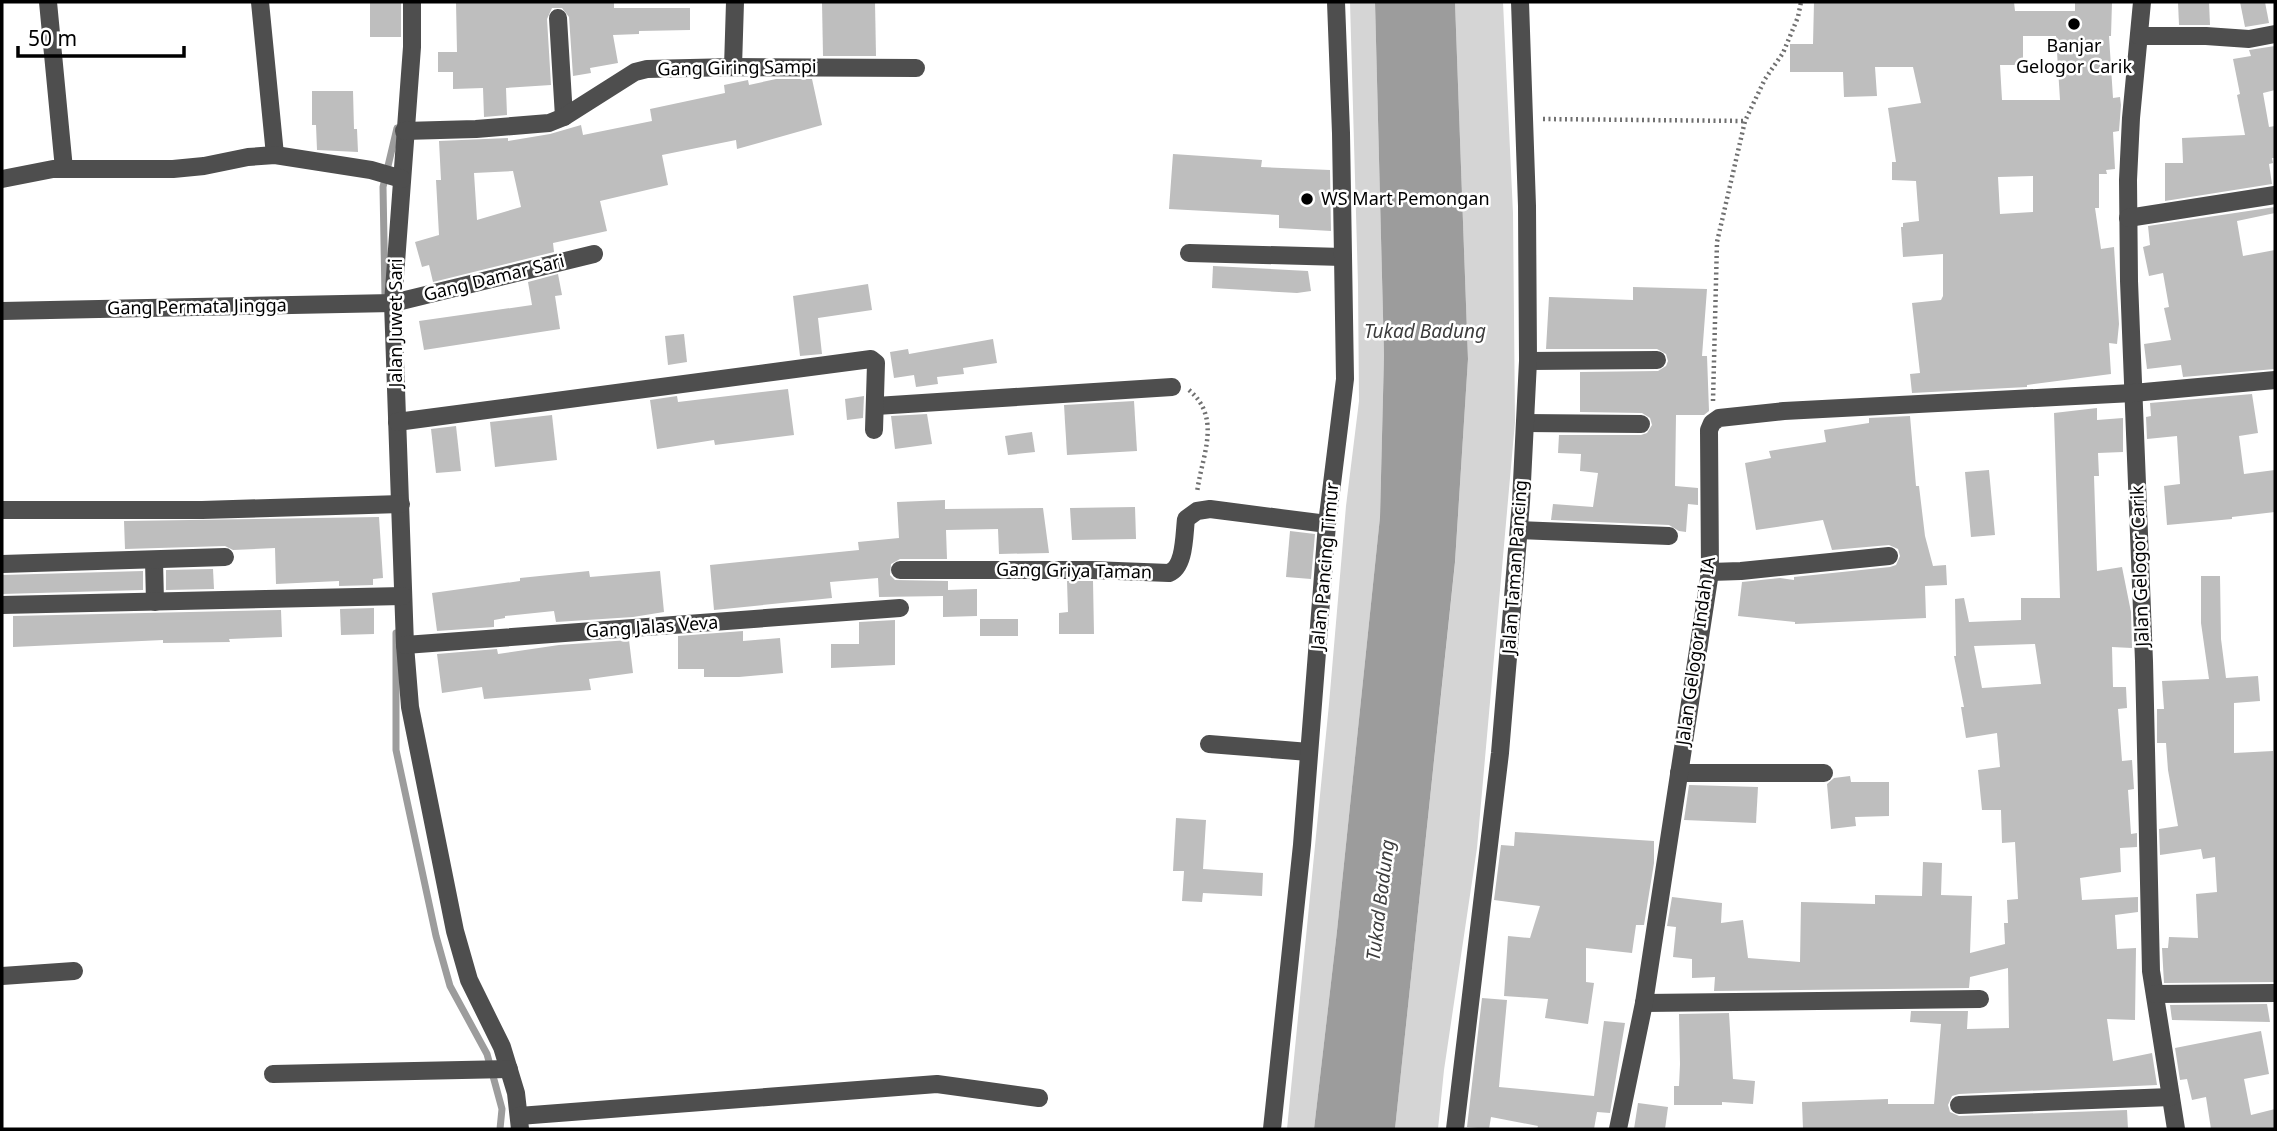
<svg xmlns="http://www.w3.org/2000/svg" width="2277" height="1131" viewBox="0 0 2277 1131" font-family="'Noto Sans',sans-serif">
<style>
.green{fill:#d5d5d5}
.water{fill:#9c9c9c}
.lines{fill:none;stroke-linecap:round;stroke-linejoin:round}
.stream{stroke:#9c9c9c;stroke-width:7}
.building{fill:#bebebe;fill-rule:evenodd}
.path{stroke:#707070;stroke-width:4.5;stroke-dasharray:2 3.5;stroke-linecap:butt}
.minor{stroke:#4e4e4e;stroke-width:18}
.poi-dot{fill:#000;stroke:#fff;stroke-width:2.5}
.labels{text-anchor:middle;stroke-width:5;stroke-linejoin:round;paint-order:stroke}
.poi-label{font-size:18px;fill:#000;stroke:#fff}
.street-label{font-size:18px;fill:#000;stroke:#fff}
.water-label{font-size:19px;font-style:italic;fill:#3d3d3d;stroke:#fff}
</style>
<rect width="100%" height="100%" fill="#fff"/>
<g class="green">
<polygon points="1350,2 1375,2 1384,355 1380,517 1337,931 1314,1129 1287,1129 1329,704 1346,506 1359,401 1358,284"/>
<polygon points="1455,2 1503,2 1513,213 1515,422 1477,848 1444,1070 1438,1129 1395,1129 1455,563 1468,359"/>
</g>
<polygon class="water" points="1375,2 1455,2 1468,359 1455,562 1395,1129 1314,1129 1337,931 1380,517 1384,355"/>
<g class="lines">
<g class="stream">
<polyline points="385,296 383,187 397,128"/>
<polyline points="396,633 396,750 436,936 450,986 487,1054 502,1109 500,1129"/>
</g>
</g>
<g class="building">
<rect x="370" y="2" width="31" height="35"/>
<polygon points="456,2 614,2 614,8 690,8 690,30 639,31 639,34 613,35 618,63 590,68 591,73 573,76 569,17 562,8 552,8 547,19 551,85 506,88 507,115 484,117 483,88 453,89 453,72 438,72 438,52 457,52"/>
<polygon points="822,2 875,2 876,56 823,56"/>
<path d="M1814,2H2014L2015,11H2075V2H2112L2111,36H2109L2113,98L2120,97L2121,105L2119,131L2113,132L2115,169L2106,170L2107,174H2099V208H2095L2101,249L2114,247L2119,324L2117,344L2109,343L2111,374L2027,385V387L1912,393L1910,374L1920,373L1912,303L1941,300L1943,296V254L1903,257L1901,227H1903V223L1919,221L1916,181L1892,180V162H1896L1888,108L1921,103L1913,67H1875L1877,96L1844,97L1843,72H1790V44H1813ZM2023,36H2056L2060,100H2002L2000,65H2023ZM2033,176V212L2000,214L1998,177Z"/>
<polygon points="2178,2 2209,2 2210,25 2179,25"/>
<polygon points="2240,2 2265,2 2269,23 2245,27"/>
<polygon points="2275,46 2275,90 2263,93 2269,127 2275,126 2275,158 2272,158 2273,163 2269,164 2272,184 2165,201 2165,163 2183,163 2182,138 2245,135 2237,95 2240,94 2233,59 2251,56 2249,50"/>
<path d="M776,79H812L822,125L737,149L736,140L662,155L668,185L600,201L607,231L553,243L554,252L433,282L429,265L422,267L415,242L439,235L436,180H441L439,141L508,138V141L550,134L581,125L583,135L652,121L650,109L725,93L724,85L748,80L749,85ZM513,171L521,207L477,220L474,173Z"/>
<polygon points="312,91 353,91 354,129 357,129 358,152 317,150 316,125 312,125"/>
<polygon points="1173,154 1262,160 1261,167 1330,170 1331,231 1279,228 1279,215 1169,209"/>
<polygon points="2275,207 2275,213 2237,221 2243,256 2275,250 2275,369 2183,377 2181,365 2147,369 2144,344 2171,340 2164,308 2169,307 2163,273 2149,276 2143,247 2150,245 2148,226"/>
<polygon points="1213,266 1308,271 1311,291 1297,293 1212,288"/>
<polygon points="558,274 562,295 555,296 560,329 424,350 419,321 532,305 528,282"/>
<polygon points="868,284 872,310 818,318 822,354 800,356 793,296"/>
<polygon points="1633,287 1707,289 1702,356 1707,356 1709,411 1704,415 1676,415 1675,486 1698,488 1698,505 1688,504 1686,532 1679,531 1669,525 1551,520 1553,504 1593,507 1598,473 1580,471 1581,454 1558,453 1559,435 1641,435 1647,433 1652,425 1650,418 1642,413 1580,412 1580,372 1658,371 1666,366 1668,361 1666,354 1657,349 1546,349 1549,297 1633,300"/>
<polygon points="684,334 687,362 668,365 665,336"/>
<polygon points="993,339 997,363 963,368 964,374 937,377 938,384 916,387 914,375 894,378 890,352 908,349 909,354"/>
<polygon points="788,389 794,435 715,445 714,440 657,449 650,400 677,396 678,402"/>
<polygon points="2252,394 2258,433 2239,436 2244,474 2275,470 2275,512 2232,517 2232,519 2167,525 2164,486 2180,484 2177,436 2147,439 2146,417 2151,416 2150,403"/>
<polygon points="864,396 863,418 847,420 845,399"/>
<polygon points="1134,401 1137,451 1067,455 1064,405"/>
<path d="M2097,408V420L2123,418V452L2098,453L2099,476H2094L2097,571L2122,567L2131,612L2132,648L2112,647L2113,687H2126L2127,708L2118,709L2122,761L2132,760L2134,789L2128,790L2131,834L2137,833V847L2120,848L2121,872L2080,878L2082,900L2138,897V912L2115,915L2117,949L2136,948L2135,1020L2107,1019L2113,1061L2152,1053L2157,1085L1959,1094L1952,1096L1948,1105L1950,1112L1959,1116L2127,1110L2128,1129H1803L1802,1102L1888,1099V1104H1934L1941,1024L1910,1022L1911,1011H1968L1967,1029L2009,1028L2008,968L1970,977L1969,988L1714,991L1715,977L1692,978V959L1673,957L1676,927L1667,926L1672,897L1722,903L1721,923L1743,920L1748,958L1800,962L1801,902L1875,904V895L1922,896L1923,862L1942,863L1941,895L1972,896L1970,953L2005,944L2004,923H2008L2007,900L2018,899L2015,842L2002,843L2001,810H1982L1978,770L2000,767L1997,733L1966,738L1961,707H1964L1954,656H1956L1955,599L1964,598L1969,622L2021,620V598H2060L2054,413ZM2035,644L2041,684L1982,688L1974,646Z"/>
<polygon points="927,414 932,444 895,449 891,416"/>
<polygon points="552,415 557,460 495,467 490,422"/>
<polygon points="1910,416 1916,486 1919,486 1925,536 1933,566 1946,565 1947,585 1925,586 1926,618 1795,624 1795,622 1738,616 1742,582 1780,578 1794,580 1794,577 1890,567 1896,565 1900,556 1898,549 1889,545 1832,550 1823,520 1756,530 1745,463 1771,458 1769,451 1826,442 1824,430 1869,423 1869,418"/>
<polygon points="456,426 461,471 436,473 431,429"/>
<polygon points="1032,432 1035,452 1008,455 1005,436"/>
<polygon points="1989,470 1995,535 1971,537 1965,472"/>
<polygon points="945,500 945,509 1043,508 1049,553 999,554 998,529 946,530 947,559 900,559 891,564 890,575 895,580 948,581 948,590 977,589 977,616 943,617 943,596 879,597 878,578 830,582 832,598 714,610 710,565 859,550 858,542 899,538 897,502"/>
<polygon points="1135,507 1136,539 1072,540 1070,508"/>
<polygon points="379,517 383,578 373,579 373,585 339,586 339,581 276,584 275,548 233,550 225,546 125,549 124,521"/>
<polygon points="1290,531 1315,534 1311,579 1286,577"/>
<polygon points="213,569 214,589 166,590 166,570"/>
<polygon points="143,571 143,590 2,594 2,575"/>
<polygon points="589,571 590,577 660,571 664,612 633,617 556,622 554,611 505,616 505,618 494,620 494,627 437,631 432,593 520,581 520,578"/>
<polygon points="2201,576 2220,576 2221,639 2226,678 2258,676 2260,701 2234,703 2234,753 2273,751 2275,982 2164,983 2162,948 2168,948 2169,937 2198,938 2196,894 2217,892 2215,857 2203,859 2201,849 2160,855 2159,829 2178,826 2168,770 2166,743 2157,743 2157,709 2164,709 2162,681 2209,679 2201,623"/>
<polygon points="1067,581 1093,581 1094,634 1059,634 1059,613 1068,612"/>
<polygon points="374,608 374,634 341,635 340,609"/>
<polygon points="281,610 282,637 229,639 230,642 163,643 163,640 13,647 13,616"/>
<rect x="980" y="619" width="38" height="17"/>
<polygon points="895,620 895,665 831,668 831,644 859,644 859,622"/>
<polygon points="743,631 743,641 780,638 783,673 739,677 704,677 704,669 678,669 678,636"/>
<polygon points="629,640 633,673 589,679 591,690 484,699 482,687 442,693 437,654 497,649 498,654 559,645"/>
<polygon points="1850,776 1851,782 1889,782 1889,816 1855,817 1856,826 1831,829 1827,784 1834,778"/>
<polygon points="1689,785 1758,787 1756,823 1684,820"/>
<polygon points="1176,818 1206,820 1203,869 1263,873 1262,896 1203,893 1202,902 1182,901 1184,871 1173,871"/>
<polygon points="1515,832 1654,841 1654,863 1644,925 1636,925 1632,953 1586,948 1586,982 1594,983 1588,1024 1545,1018 1548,999 1504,996 1508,936 1530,938 1540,906 1494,900 1501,845 1514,846"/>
<polygon points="1482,998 1507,1000 1499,1087 1594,1096 1604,1021 1625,1023 1610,1113 1597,1112 1594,1129 1537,1129 1538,1126 1491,1117 1489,1129 1467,1127"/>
<polygon points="2267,1004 2270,1022 2172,1020 2170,1005"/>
<polygon points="1729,1013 1733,1079 1755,1081 1753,1104 1722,1102 1722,1105 1674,1105 1674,1086 1679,1086 1680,1064 1679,1014"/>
<polygon points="2261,1031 2269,1074 2244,1079 2251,1115 2275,1109 2275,1129 2211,1129 2206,1097 2192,1100 2187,1079 2180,1080 2175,1048"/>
<polygon points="1638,1103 1668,1107 1665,1129 1634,1129"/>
</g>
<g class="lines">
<g class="path">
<polyline points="1543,119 1745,121"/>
<path d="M1189,390C1223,419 1201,457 1197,493"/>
<polyline points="1713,401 1717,242 1745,121 1765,79 1783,53 1798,17 1801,2"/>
</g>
<g class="minor">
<polyline points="48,2 64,169"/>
<polyline points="260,2 275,155"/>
<polyline points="412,2 412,47 393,303 405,645 410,707 455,931 469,980 502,1047 516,1093 520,1129"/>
<polyline points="2142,2 2131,118 2128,180 2129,281 2144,661 2151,971 2176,1129"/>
<polyline points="558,18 564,117"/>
<polyline points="2139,36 2206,36 2249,39 2275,34"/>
<polyline points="733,67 735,2"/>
<polyline points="404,131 476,129 549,123 564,117 635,72 647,69 733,67 916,68"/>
<polyline points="2,179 53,169 173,169 204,166 248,157 275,155 371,170 402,179"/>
<polyline points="2128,218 2275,195"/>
<polyline points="1189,253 1343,257"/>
<polyline points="2,311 393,303 594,254"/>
<polyline points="1528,361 1657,360"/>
<polyline points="876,406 1172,387"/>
<polyline points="397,422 871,359 876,363 874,430"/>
<polyline points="1525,423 1641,424"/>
<polyline points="2,510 202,510 401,504"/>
<polyline points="1519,530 1669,536"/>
<polyline points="154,560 155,602"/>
<polyline points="2,564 225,557"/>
<path d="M900,570H1092L1169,573C1185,567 1184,535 1186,519L1197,511L1210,509L1327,524"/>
<polyline points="1710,572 1741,571 1889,556"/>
<polyline points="2,605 403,596"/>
<polyline points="405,645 900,608"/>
<polyline points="1209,744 1309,752"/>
<polyline points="1679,773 1824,773"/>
<polyline points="2,976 74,971"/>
<polyline points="2155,994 2275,993"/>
<polyline points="1644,1003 1980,999"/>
<polyline points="273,1074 509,1069"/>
<polyline points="1959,1105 2171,1097"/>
<polyline points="519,1116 937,1084 1039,1098"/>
<polyline points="1272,1129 1302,845 1327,524 1345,379 1341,133 1336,2"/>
<polyline points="1455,1129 1500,753 1521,502 1528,361 1527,206 1520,2"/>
<polyline points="1618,1129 1644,1003 1710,572 1709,430 1712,423 1719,418 1784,411 2133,393 2275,380"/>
</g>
</g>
<g class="poi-dot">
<circle cx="2074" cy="24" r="7"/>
<circle cx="1307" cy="199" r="7"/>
</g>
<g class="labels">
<g class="poi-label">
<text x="2074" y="52">Banjar<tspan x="2074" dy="21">Gelogor Carik</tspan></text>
<text x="1321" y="205" text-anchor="start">WS Mart Pemongan</text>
</g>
<g class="street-label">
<text transform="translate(737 68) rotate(-1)" y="6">Gang Giring Sampi</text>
<text transform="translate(494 278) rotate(-14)" y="6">Gang Damar Sari</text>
<text transform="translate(197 307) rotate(-1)" y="6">Gang Permata Jingga</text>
<text transform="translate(396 323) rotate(-90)" y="6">Jalan Juwet Sari</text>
<text transform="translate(1325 566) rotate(-85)" y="6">Jalan Pancing Timur</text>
<text transform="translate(2140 566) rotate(-92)" y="6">Jalan Gelogor Carik</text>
<text transform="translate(1515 567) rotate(-86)" y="6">Jalan Taman Pancing</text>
<text transform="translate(1074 571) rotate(1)" y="6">Gang Griya Taman</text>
<text transform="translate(652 627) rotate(-4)" y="6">Gang Jalas Veva</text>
<text transform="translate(1696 651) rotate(-82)" y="6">Jalan Gelogor Indah IA</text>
</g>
<g class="water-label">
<text x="1425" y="338">Tukad Badung</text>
<text transform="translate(1380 900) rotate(-83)" y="7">Tukad Badung</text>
</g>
</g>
<rect width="2277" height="1131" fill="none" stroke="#000000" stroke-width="7"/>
<path d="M18 46v10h166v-10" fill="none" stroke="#000000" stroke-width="3.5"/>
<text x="28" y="46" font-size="21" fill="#000000" stroke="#ffffff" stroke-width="5" paint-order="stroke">50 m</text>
</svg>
